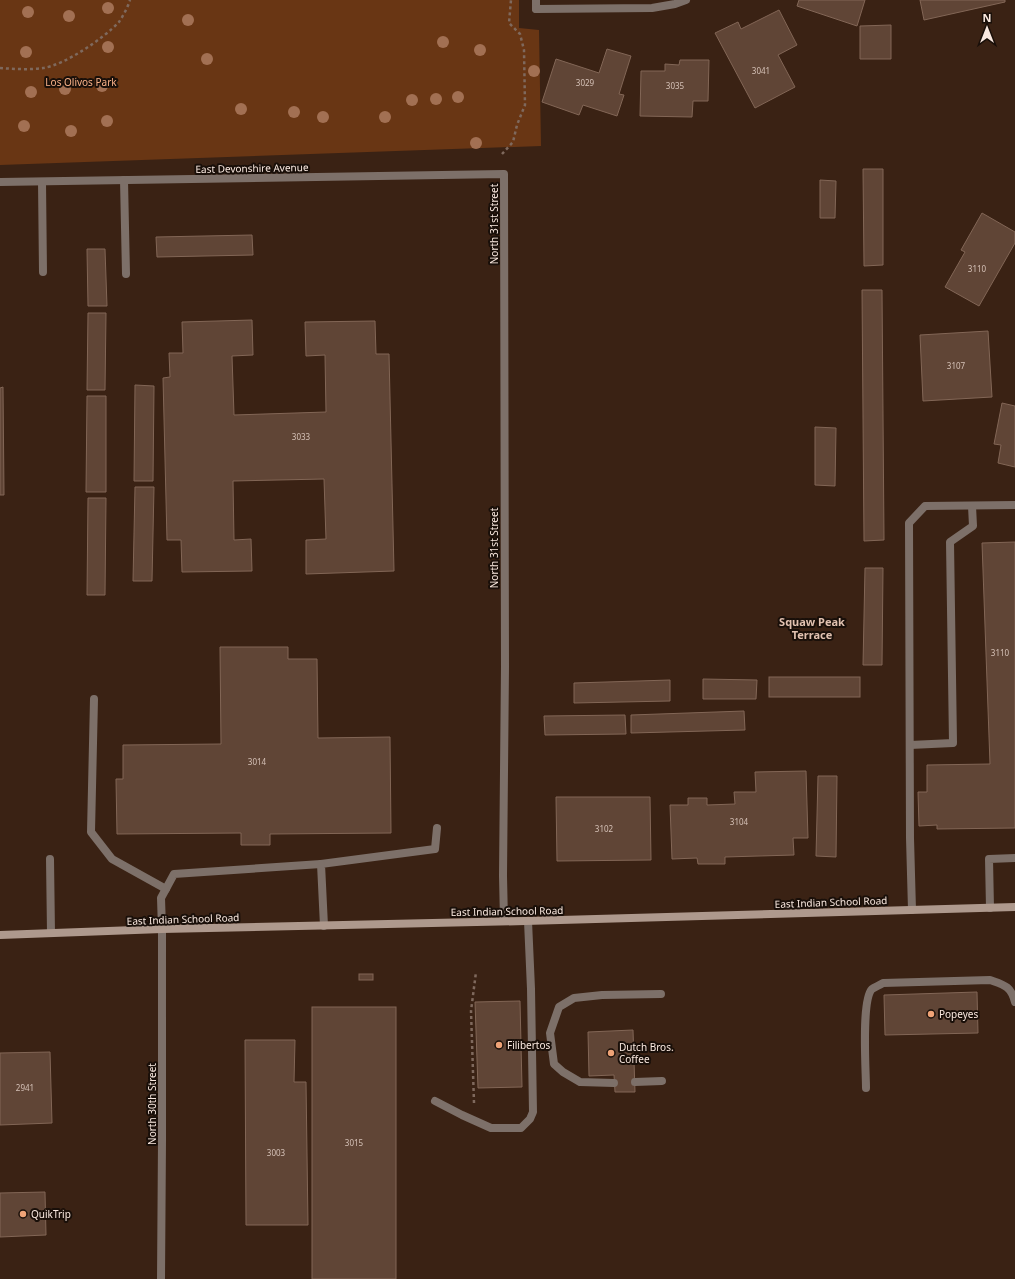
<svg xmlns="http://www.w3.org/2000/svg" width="1015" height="1279" viewBox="0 0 1015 1279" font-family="'Noto Sans',sans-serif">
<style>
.green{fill:#693614}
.building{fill:#604536;stroke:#826656}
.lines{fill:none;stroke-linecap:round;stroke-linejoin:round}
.path{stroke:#7f695d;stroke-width:2.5;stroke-dasharray:3 3;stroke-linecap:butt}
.lane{stroke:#7d7069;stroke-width:8}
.street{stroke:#7d7069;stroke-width:8}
.secondary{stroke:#ae998d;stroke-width:8}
.tree{fill:#a27053}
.poi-dot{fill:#efa377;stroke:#190f09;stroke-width:1.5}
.labels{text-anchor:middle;stroke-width:4;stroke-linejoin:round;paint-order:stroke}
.number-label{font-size:8px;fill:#d4c0b6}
.park-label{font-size:10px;fill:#f8b087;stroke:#190f09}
.street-label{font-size:10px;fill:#fae9e0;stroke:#190f09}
.poi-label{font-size:10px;fill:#fae9e0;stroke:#190f09;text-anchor:start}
.neighbourhood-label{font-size:11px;font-weight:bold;fill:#e1c1b0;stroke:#190f09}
</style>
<rect width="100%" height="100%" fill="#3a2214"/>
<polygon class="green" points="0,0 519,0 519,28 539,30 541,146 0,165"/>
<g class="building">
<polygon points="799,0 865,0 857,26 797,6"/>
<polygon points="920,0 1005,0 1005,2 924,20"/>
<polygon points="779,10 797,45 778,55 795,87 755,108 715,33 738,22 741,29"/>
<polygon points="891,25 891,59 860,59 860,26"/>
<polygon points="607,49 631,56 619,94 624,95 617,116 583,105 579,115 542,102 556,59 599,73"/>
<polygon points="680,60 709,60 708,101 693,101 692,117 640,116 641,71 665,71 665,64 679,65"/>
<polygon points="863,169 883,169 883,265 864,266"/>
<polygon points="820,180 836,181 835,218 820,218"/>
<polygon points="982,213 1015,232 1015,243 979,306 945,287 965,252 961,250"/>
<polygon points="252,235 253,255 157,257 156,237"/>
<polygon points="87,249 105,249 107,306 88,306"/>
<polygon points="862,290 882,290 884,540 864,541"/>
<polygon points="88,313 106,313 105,390 87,390"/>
<polygon points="252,320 253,355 232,356 234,415 326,412 325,355 306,356 305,322 375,321 376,354 389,354 394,571 306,574 306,540 326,539 324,479 233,481 234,540 251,539 252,571 182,572 181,540 167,540 163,378 170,377 169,353 183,353 182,322"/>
<polygon points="988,331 992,397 923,401 920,335"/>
<polygon points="135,385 154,386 153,481 134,481"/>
<polygon points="3,387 4,495 0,495 0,388"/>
<polygon points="87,396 106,396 106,492 86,492"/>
<polygon points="1002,403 1015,406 1015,467 998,463 1001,445 994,444"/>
<polygon points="815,427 836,428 835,486 815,485"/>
<polygon points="135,487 154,487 152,581 133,581"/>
<polygon points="88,498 106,498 105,595 87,595"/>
<polygon points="1015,542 1015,828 937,829 937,825 919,826 918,792 927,792 927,765 990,764 982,543"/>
<polygon points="865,568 883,568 882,665 863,665"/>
<polygon points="220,647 288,647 288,659 317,659 318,738 390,737 391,833 270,834 270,845 241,845 241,833 117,834 116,779 123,779 123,745 221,744"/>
<rect x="769" y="677" width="91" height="20"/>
<polygon points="703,679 757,680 756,699 703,699"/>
<polygon points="670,680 670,701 574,703 574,683"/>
<polygon points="744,711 745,730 631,733 631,715"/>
<polygon points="625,715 626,734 545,735 544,716"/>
<polygon points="806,771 808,838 793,838 794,855 725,857 725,864 698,864 697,858 672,859 670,805 688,805 688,798 707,798 707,805 735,804 734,792 756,792 755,772"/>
<polygon points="818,776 837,776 836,857 816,856"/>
<polygon points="556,797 650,797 651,860 557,861"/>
<rect x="359" y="974" width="14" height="6"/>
<polygon points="977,992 978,1033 885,1035 884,995"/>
<polygon points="520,1001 522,1087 478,1088 475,1002"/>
<rect x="312" y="1007" width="84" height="272"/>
<polygon points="633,1030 635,1092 615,1092 614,1075 589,1076 588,1032"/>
<polygon points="245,1040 295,1040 294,1082 306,1082 308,1225 246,1225"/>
<polygon points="50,1052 52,1123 0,1125 0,1053"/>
<polygon points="45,1192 46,1235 0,1237 0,1193"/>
</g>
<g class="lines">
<g class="path">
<path d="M0,68C14,69 29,70 43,68C65,65 104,38 119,22C123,16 128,7 130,0"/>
<polyline points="502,154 513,142 517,125 525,105 524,50 520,34 509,23 511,0"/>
<polyline points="474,1103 471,1011 476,972"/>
</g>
<g class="lane">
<polyline points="536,0 536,9"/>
<polyline points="124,180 126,274"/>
<polyline points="42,182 43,272"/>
<polyline points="94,699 91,832 112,859 166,889"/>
<polyline points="910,745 953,743 950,542 973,526 972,506"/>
<polyline points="50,859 51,933"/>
<polyline points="990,908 989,859 1015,858"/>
<polyline points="912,910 910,838 909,523 925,506 1015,505"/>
<polyline points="324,926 321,864 435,849 437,828"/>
<polyline points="162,929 161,898 174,874 321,864"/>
<polyline points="635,1082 662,1081"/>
<polyline points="614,1083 580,1082 563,1072 554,1064 550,1033 559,1007 574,998 602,995 661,994"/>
<path d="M866,1088C866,1071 861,1000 872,989C875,987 880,985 883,983L990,980C1004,985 1011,986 1015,1002"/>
<polyline points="435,1101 462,1115 491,1128 521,1128 530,1119 533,1112 531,989 528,921"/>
</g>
<g class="street">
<polyline points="536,9 652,8 675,4 686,0"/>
<polyline points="0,182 504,174 505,666 503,876 504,921"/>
<polyline points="161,1279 162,1141 162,929"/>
</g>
<polyline class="secondary" points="0,935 162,929 525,921 1015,907"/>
</g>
<g class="tree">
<circle cx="108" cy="8" r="6"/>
<circle cx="28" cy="12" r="6"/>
<circle cx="69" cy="16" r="6"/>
<circle cx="188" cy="20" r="6"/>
<circle cx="443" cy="42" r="6"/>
<circle cx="108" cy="47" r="6"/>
<circle cx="480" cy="50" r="6"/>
<circle cx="26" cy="52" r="6"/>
<circle cx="207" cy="59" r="6"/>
<circle cx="534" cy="71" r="6"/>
<circle cx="102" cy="86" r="6"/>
<circle cx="65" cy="89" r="6"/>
<circle cx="31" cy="92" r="6"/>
<circle cx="458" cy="97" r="6"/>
<circle cx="436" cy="99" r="6"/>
<circle cx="412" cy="100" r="6"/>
<circle cx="241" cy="109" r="6"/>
<circle cx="294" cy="112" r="6"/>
<circle cx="323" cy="117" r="6"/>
<circle cx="385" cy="117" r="6"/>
<circle cx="107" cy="121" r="6"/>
<circle cx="24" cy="126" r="6"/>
<circle cx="71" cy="131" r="6"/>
<circle cx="476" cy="143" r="6"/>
</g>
<g class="poi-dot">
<circle cx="931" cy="1014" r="4"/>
<circle cx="499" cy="1045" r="4"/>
<circle cx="611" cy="1053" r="4"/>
<circle cx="23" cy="1214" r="4"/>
</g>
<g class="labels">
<g class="number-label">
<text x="761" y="74">3041</text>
<text x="585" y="86">3029</text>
<text x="675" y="89">3035</text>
<text x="977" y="272">3110</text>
<text x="956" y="369">3107</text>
<text x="301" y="440">3033</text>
<text x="1000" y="656">3110</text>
<text x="257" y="765">3014</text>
<text x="739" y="825">3104</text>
<text x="604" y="832">3102</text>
<text x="25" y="1091">2941</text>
<text x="354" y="1146">3015</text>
<text x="276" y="1156">3003</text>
</g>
<g class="park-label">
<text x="81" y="86">Los Olivos Park</text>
</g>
<g class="street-label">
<text transform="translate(252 168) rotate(-1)" y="4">East Devonshire Avenue</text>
<text transform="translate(494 224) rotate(-90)" y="4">North 31st Street</text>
<text transform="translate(494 548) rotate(-90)" y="4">North 31st Street</text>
<text transform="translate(831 902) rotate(-2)" y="4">East Indian School Road</text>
<text transform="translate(507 911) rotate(-1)" y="4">East Indian School Road</text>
<text transform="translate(183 919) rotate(-2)" y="4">East Indian School Road</text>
<text transform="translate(152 1104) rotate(-90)" y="4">North 30th Street</text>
</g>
<g class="poi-label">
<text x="939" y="1018">Popeyes</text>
<text x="507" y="1049">Filibertos</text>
<text x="619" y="1051">Dutch Bros.<tspan x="619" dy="12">Coffee</tspan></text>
<text x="31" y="1218">QuikTrip</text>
</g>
<g class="neighbourhood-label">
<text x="812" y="626">Squaw Peak<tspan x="812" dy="13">Terrace</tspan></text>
</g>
</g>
<g transform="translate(987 28)" stroke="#190f09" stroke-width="3" paint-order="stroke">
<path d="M0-3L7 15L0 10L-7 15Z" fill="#fae9e0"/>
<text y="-6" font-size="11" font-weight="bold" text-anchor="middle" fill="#fae9e0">N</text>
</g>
</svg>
